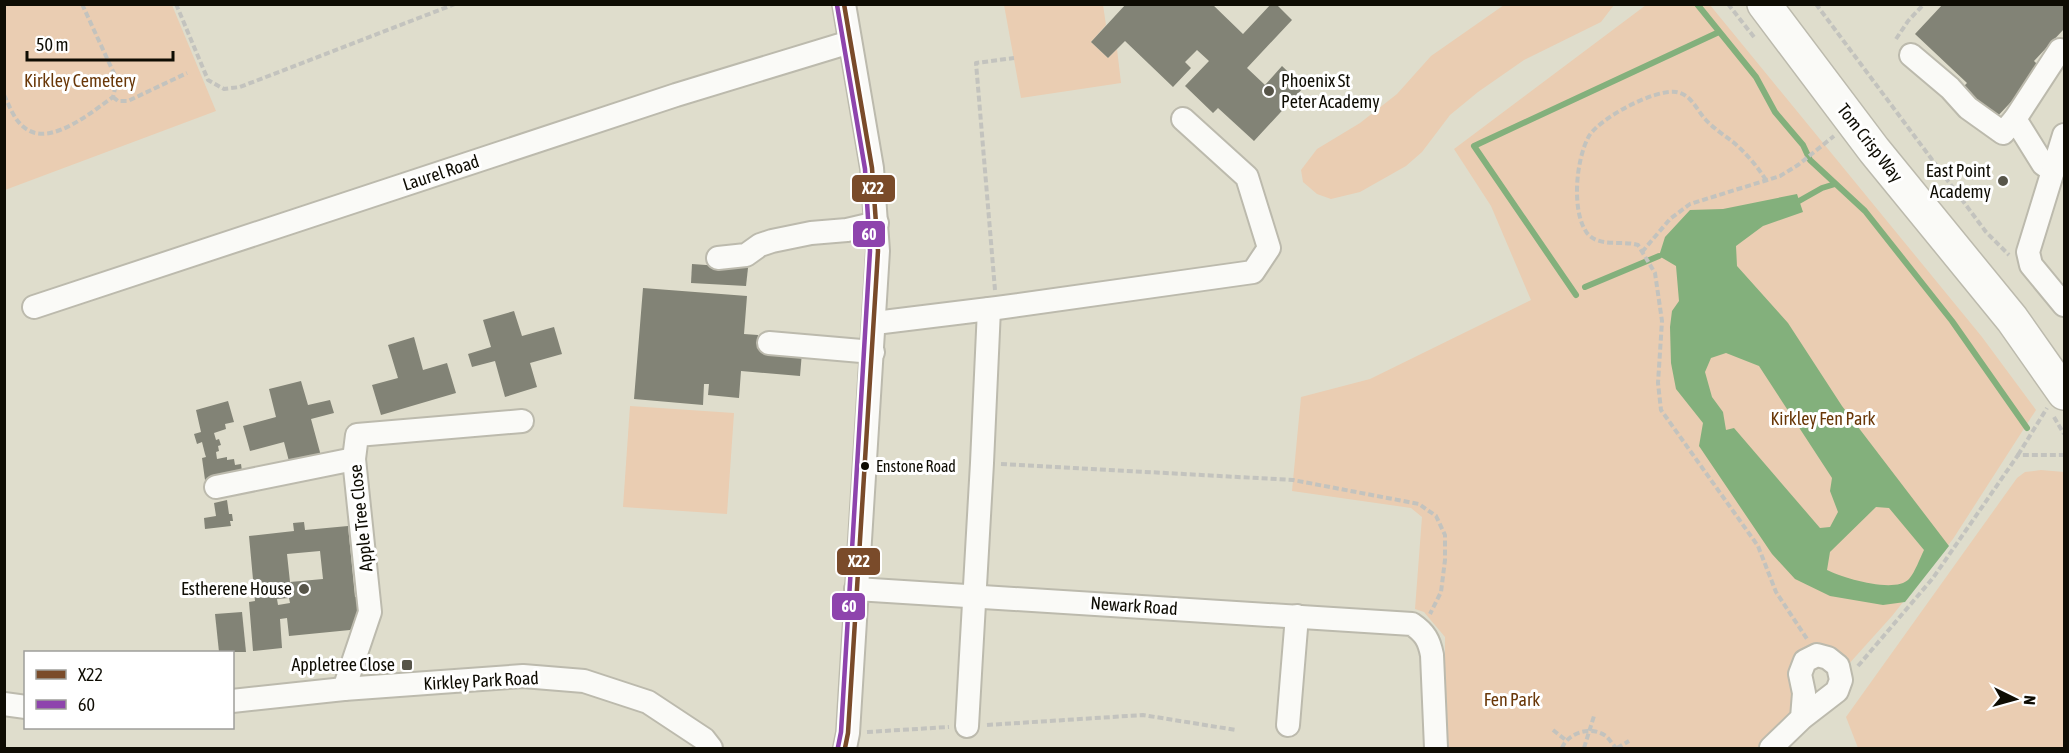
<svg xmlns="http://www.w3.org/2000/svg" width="2069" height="753" viewBox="0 0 2069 753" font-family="'Asap Condensed',sans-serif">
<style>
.green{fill:#eacdb2}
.water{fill:#83b07c;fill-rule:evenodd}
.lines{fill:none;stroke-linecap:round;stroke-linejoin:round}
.stream{stroke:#83b07c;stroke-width:6}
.building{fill:#828376;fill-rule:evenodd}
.minor-casing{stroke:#bcbaad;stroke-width:26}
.highway-casing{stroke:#bcbaad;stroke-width:36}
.path{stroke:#c3c3be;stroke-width:4;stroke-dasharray:6 3;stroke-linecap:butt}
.minor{stroke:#fafaf7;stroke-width:22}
.highway{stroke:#fafaf7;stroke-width:33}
.bus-1-casing{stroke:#fff;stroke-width:9}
.bus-2-casing{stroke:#fff;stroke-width:9}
.bus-1{stroke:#7a4b2a;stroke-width:4.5}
.bus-2{stroke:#8e44ad;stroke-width:4.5}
.poi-dot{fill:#575549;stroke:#fff;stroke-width:2}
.bus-dot{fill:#0e0c03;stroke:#fff;stroke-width:2}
.labels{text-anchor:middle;stroke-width:6;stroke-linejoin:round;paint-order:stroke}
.bus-label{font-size:16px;fill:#0e0c03;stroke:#fff;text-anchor:start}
.park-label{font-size:18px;fill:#693708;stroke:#fff}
.poi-label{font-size:18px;fill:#0e0c03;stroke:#fff;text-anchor:end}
.street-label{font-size:18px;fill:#0e0c03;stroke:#fff}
.line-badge{stroke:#fff;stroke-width:2}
.badge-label{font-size:16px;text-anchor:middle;font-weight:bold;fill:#fff}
</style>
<rect width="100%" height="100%" fill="#dfddcc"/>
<g class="green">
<polygon points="5,4 172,5 216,111 5,190"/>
<polygon points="1004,5 1103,5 1106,25 1091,42 1108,58 1117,49 1121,83 1021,98"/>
<polygon points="1504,5 1614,5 1601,22 1524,60 1478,92 1450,115 1422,152 1406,166 1360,192 1331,199 1317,194 1303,182 1301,170 1317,149 1360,123 1397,94 1431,56"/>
<polygon points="1646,5 1710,5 1982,337 2036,410 1953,539 1892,616 1847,666 1817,647 1796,710 1757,748 1444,748 1445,637 1424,612 1415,609 1422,517 1411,508 1292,491 1301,397 1370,379 1531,300 1491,206 1454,149"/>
<polygon points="630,406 734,413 727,514 623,507"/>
<polygon points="2041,470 2064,472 2064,748 1858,748 1846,717 2017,478 2025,472"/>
</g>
<path class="water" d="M1797,194L1803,212L1763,226L1736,246L1737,266L1788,323L1842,406L1949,546L1905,602L1883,605L1830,596L1795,579L1772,554L1699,446L1703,423L1676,389L1671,363L1670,327L1672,311L1679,301L1676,266L1659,256L1665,237L1690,210L1723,209ZM1726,353L1759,366L1832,478L1830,491L1838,512L1830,527L1820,528L1734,428L1726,430L1723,412L1712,397L1705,372L1711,358ZM1876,507L1889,508L1924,550C1920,558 1915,572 1909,579C1895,594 1843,578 1827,570L1830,552Z"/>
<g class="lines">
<g class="stream">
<polyline points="1697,4 1756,77 1775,112 1803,145 1810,160 1865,211 1952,321 2027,428"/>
<polyline points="1799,201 1822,188 1835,184"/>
<polyline points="1585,287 1659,256"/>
<polyline points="1576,295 1474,146 1719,32"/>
</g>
</g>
<g class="building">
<polygon points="1126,4 1212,4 1243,34 1271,4 1276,4 1292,20 1247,68 1265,85 1282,66 1304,87 1254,141 1218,108 1213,113 1185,86 1209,61 1197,50 1185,62 1191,68 1173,87 1125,41 1108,58 1091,42"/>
<polygon points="1943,4 2064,4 2064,29 2034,61 2042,69 1994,120 1961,89 1967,83 1915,34"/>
<polygon points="692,264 748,268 746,286 691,283"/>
<polygon points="643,288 747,296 744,334 758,335 757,348 802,352 800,376 741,371 739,398 708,395 709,384 704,384 703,405 634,399"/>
<polygon points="514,311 522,336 554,327 562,354 530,363 537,387 505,397 495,361 472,367 468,354 491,347 483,320"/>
<polygon points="414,337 423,370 447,363 456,393 381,415 372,385 398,378 388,345"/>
<polygon points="301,381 308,405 330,400 334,413 311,419 321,456 290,465 284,442 250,451 243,426 276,417 269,389"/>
<polygon points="228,401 234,422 225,424 226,429 214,433 216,440 219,439 221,445 218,446 219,451 216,452 217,459 227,457 227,460 234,459 235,465 241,464 242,471 219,478 205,480 202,458 206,457 205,454 202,442 197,444 194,434 201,432 196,410"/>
<polygon points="227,500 229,514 232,514 233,521 230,521 231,526 205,529 204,518 216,516 214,503"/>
<path d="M304,522L305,530L348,526L355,597L360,596L358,624L350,630L289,636L287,618L280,619L282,648L253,651L249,602L255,601L249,536L294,531L293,523ZM320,551L323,579L290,582L287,554ZM289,598L290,603L278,605L277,599Z"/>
<polygon points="242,612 246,652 219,652 215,614"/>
</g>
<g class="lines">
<g class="minor-casing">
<g id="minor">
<polyline points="844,4 872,168 878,251 848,733 845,748"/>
<polyline points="1911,55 1950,88 1968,108 2003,133 2015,119 2043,164 2053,171"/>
<polyline points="2015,119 2060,50"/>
<polyline points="2064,135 2028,252 2031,265 2064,305"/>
<polyline points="718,258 746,255 760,245 772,241 811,233 847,230 877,223"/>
<polyline points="34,307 676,95 850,42"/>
<polyline points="875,323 997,308 1253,272 1269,248 1247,177 1183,119"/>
<polyline points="769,343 873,352"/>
<polyline points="216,487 354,459"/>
<path d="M856,589L1412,624C1425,633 1429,640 1432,655L1436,748"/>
<polyline points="344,689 370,612 354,459 357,435 522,421"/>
<polyline points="232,701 344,689 523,676 584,681 648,702 704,739 711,748"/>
<polyline points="4,704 26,707"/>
<polyline points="1288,725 1297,616"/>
<polyline points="967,726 982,463 989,309"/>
<polyline points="1771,748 1802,718 1837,691 1841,680 1838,666 1828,658 1817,655 1805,661 1800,674 1804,693 1802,718"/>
</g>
</g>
<g class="highway-casing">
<polyline id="highway" points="1764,4 1874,150 2012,319 2064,393"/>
</g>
<g class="path">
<polyline points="176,4 208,80 224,89 240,87 455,4"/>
<polyline points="1728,4 1754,37"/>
<polyline points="1816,4 1986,232 2009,255"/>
<polyline points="1896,39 1908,21 1924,4"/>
<path d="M4,95C10,107 15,123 28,130C53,145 93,111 113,97L117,80L82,4"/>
<polyline points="113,97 118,101 128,101 187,73"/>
<path d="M1766,180C1757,166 1746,153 1733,142C1724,135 1713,128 1705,119C1696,109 1691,94 1676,92C1654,89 1600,118 1589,136C1576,159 1571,211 1587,233C1599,248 1622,240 1638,245L1655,273L1662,321L1658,383L1661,410L1758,546L1776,592L1807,639"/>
<polyline points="1642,252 1670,219 1690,204 1780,176 1798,165 1834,136"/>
<polyline points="995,290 976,63 1014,58"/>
<polyline points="2054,417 2064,434"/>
<polyline points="2018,455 2047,408"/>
<polyline points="1001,464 1293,480 1419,504 1436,516 1445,535 1445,560 1441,592 1430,614"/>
<polyline points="1858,666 1933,578 2018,455 2064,455"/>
<polyline points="987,725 1143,715 1236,730"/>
<polyline points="1553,730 1567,741"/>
<polyline points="867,732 949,727"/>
<path d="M1562,748C1568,732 1593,725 1607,737C1610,740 1613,745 1616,748"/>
<polyline points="1584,748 1594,716"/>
<polyline points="1617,748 1629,741"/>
</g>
<use href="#minor" class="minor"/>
<use href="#highway" class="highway"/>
<g class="bus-1-casing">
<polyline id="bus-1" points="844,4 872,168 878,251 848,733 845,748"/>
</g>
<g class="bus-2-casing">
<polyline id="bus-2" points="837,5 865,169 870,251 841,732 838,747"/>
</g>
<use href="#bus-1" class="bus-1"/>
<use href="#bus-2" class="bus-2"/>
</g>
<g class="poi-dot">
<circle cx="1269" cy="91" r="6"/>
<circle cx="2003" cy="181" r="6"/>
<circle cx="304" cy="589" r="6"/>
<rect x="401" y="659" width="12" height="12" rx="3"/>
</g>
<circle class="bus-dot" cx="865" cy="466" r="5"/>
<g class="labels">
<g class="bus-label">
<text x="876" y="472">Enstone Road</text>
</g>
<g class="park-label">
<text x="80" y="87">Kirkley Cemetery</text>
<text x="1823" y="425">Kirkley Fen Park</text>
<text x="1512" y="706">Fen Park</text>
</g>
<g class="poi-label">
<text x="1281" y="87" text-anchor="start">Phoenix St<tspan x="1281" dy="21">Peter Academy</tspan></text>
<text x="1991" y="177">East Point<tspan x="1991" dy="21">Academy</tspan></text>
<text x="292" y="595">Estherene House</text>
<text x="395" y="671">Appletree Close</text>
</g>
<g class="street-label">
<text transform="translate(1870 143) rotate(52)" y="6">Tom Crisp Way</text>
<text transform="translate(441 173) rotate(-18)" y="6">Laurel Road</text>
<text transform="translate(361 518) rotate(-96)" y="6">Apple Tree Close</text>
<text transform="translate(1134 606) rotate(4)" y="6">Newark Road</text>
<text transform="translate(481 681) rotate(-3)" y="6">Kirkley Park Road</text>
</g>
</g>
<g class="line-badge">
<rect x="851" y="174" width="45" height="29" rx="6" fill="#7a4b2a"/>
<rect x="852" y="220" width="34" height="28" rx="6" fill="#8e44ad"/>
<rect x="836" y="547" width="45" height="29" rx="6" fill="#7a4b2a"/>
<rect x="831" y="592" width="35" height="29" rx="6" fill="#8e44ad"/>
</g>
<g class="badge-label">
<text x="873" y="194">X22</text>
<text x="869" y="240">60</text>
<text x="859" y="567">X22</text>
<text x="849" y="612">60</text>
</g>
<rect width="2069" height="753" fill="none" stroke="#0e0c03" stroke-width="12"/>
<rect x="24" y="651" width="210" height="78" fill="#ffffff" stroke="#9f9e9a" stroke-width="1.5"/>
<rect x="36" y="670" width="30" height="9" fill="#7a4b2a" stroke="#9f9e9a" stroke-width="1.5"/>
<text x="78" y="681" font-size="18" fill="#0e0c03">X22</text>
<rect x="36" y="700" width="30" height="9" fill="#8e44ad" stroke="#9f9e9a" stroke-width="1.5"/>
<text x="78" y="711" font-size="18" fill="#0e0c03">60</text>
<g transform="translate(2015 699) rotate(95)" stroke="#ffffff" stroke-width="4.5" paint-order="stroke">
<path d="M0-4.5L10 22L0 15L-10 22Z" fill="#0e0c03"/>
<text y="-9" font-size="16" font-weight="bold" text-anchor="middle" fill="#0e0c03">N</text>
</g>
<path d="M27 51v9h146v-9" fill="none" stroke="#0e0c03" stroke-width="3"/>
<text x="36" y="51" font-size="18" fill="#0e0c03" stroke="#ffffff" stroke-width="4.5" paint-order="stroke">50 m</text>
</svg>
